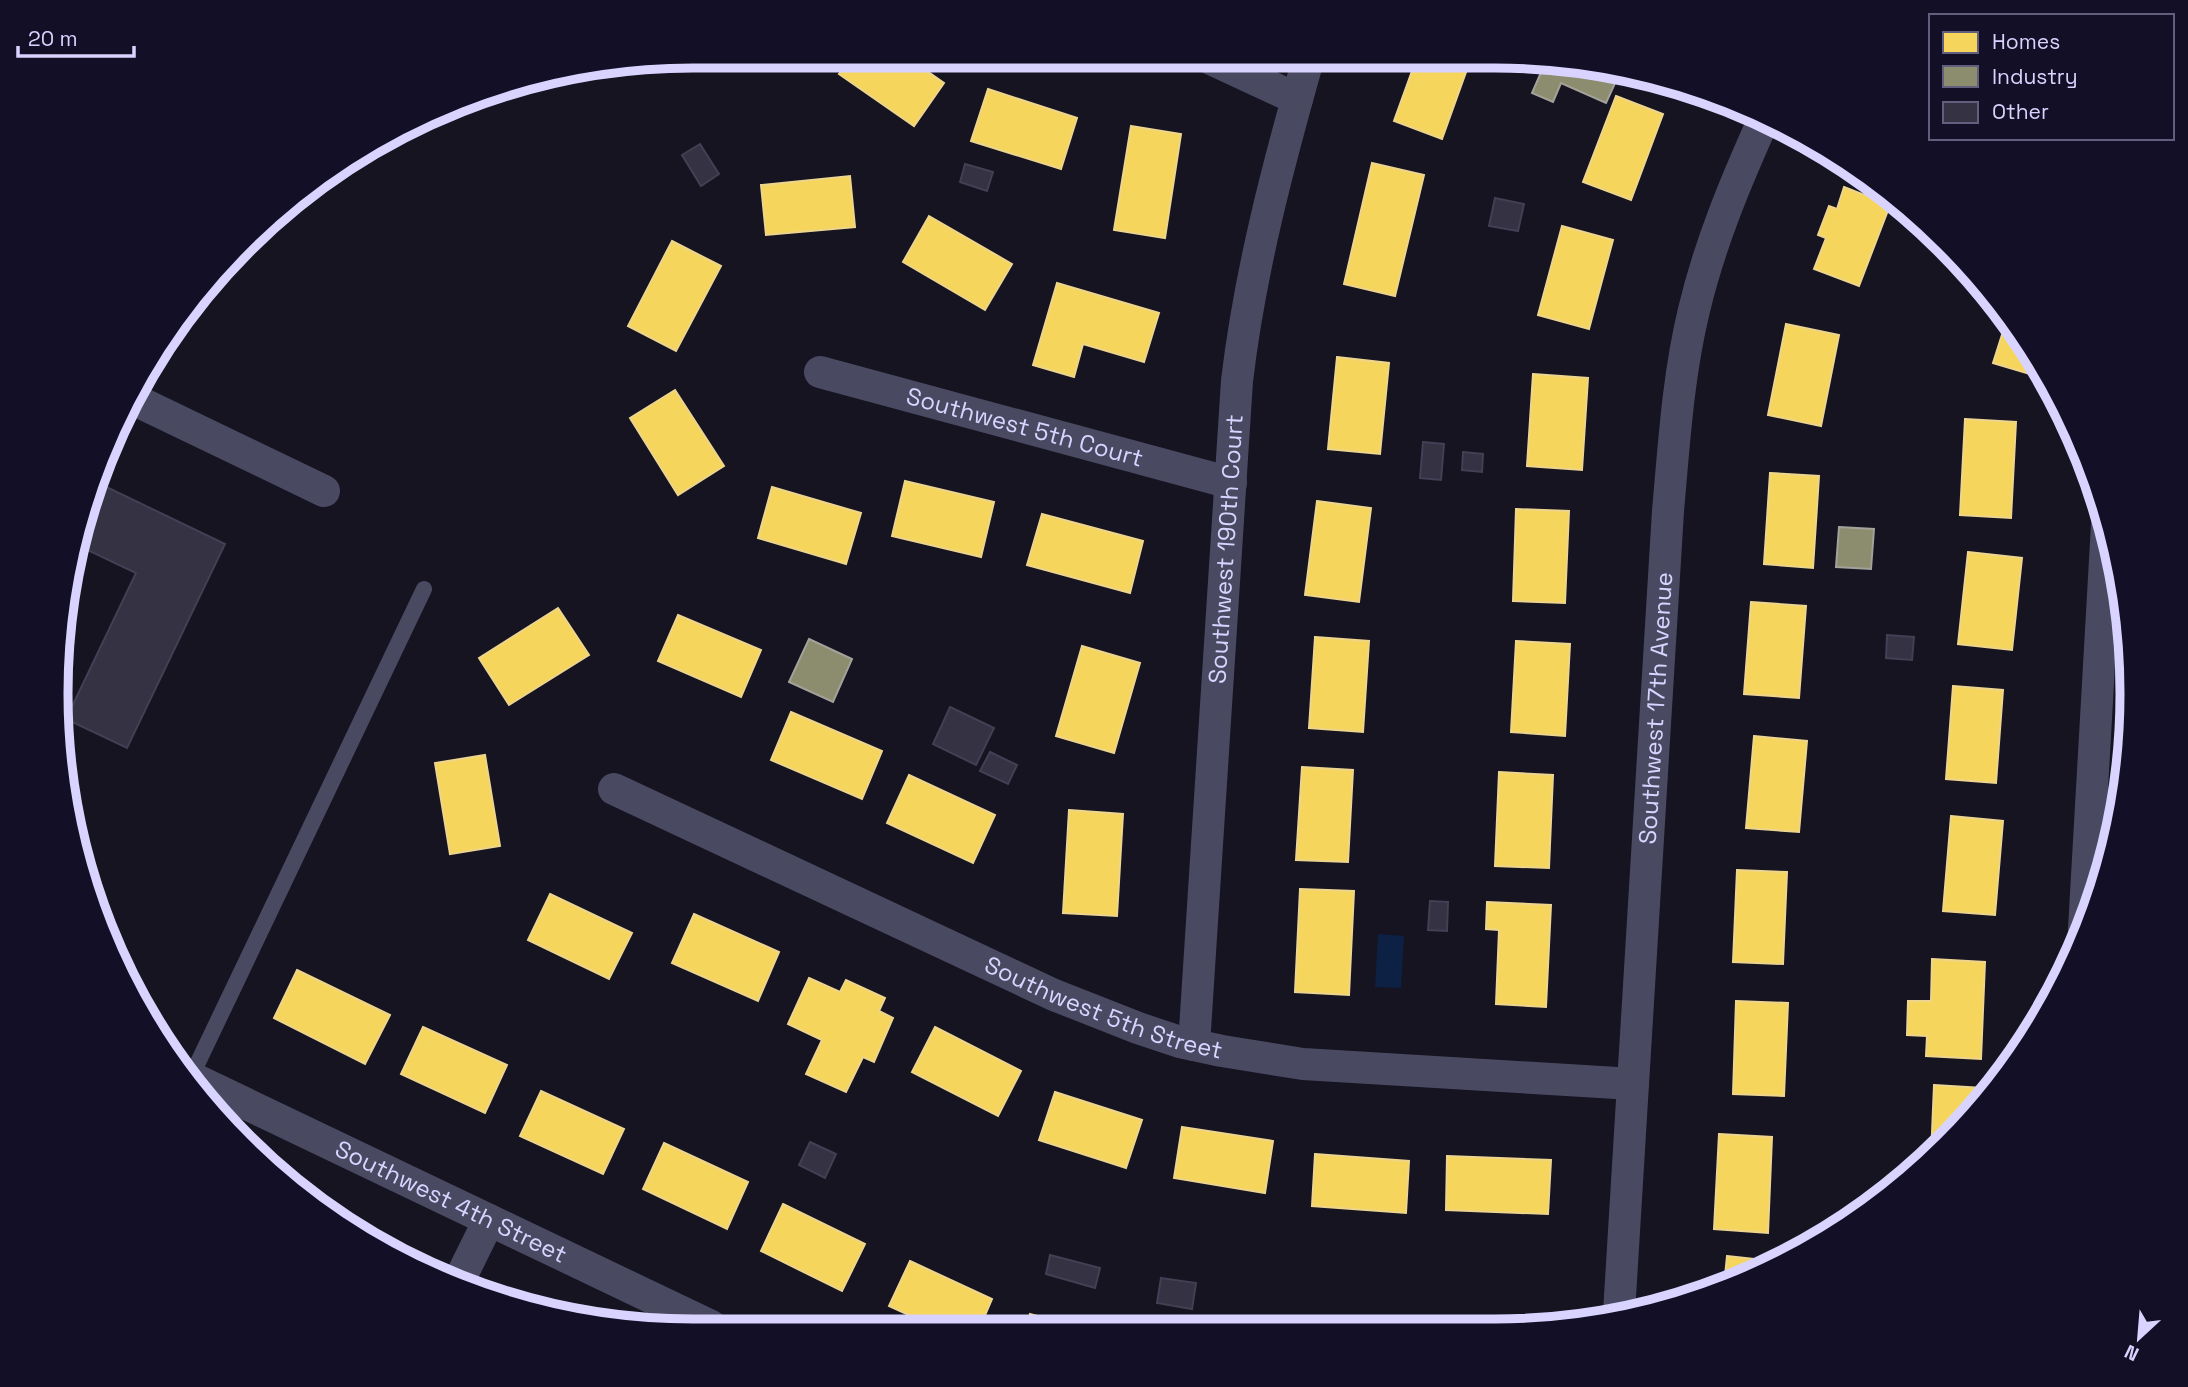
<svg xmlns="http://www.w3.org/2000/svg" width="2188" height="1387" viewBox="0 0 2188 1387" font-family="'Space Grotesk',sans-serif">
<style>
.water{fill:#0d2144}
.homes{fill:#f6d55c;stroke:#edd58d;stroke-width:2}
.industry{fill:#8c8c6e;stroke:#a3a29a;stroke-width:2}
.building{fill:#343243;stroke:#433f54;stroke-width:2}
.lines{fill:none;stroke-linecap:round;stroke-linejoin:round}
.service{stroke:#4a4962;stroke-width:16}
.minor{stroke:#4a4962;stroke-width:32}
.labels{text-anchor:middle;stroke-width:7;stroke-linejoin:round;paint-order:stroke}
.street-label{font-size:24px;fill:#d9d4ff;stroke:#130f26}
.rim{fill:none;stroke:#d9d4ff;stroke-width:9}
</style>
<rect width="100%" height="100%" fill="#161421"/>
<polygon class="water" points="1378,934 1404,936 1401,988 1375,987"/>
<g class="homes">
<polygon points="851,57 907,57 944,83 914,126 839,74"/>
<polygon points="1416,60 1470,61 1442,139 1394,121"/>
<polygon points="988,89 1077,118 1061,169 971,141"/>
<polygon points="1616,96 1663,114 1631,200 1583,182"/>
<polygon points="1131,126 1181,134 1165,238 1114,230"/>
<polygon points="1372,163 1424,175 1395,296 1344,284"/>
<polygon points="850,176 855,227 766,235 761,185"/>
<polygon points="1844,187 1890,205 1859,286 1814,269 1826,238 1818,235 1829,206 1837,209"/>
<polygon points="929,216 1012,264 985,310 903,262"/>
<polygon points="1562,226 1613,240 1589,329 1538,315"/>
<polygon points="672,241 721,266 676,351 628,326"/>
<polygon points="1057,283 1159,313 1144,362 1083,344 1074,377 1033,365"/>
<polygon points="2007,319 2043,369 2040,377 1993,363"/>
<polygon points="1786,324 1839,335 1821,426 1768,415"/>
<polygon points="1337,357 1389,363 1380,454 1328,449"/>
<polygon points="1533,374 1588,378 1582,470 1527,466"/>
<polygon points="675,390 724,466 678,495 630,418"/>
<polygon points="1965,419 2016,422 2011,518 1960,515"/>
<polygon points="1770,473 1819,476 1813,568 1764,564"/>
<polygon points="905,481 994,502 981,557 892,536"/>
<polygon points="772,487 861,513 846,564 758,538"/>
<polygon points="1317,501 1371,508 1359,602 1305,595"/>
<polygon points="1516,509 1569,511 1565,603 1513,601"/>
<polygon points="1042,514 1143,541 1130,593 1027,565"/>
<polygon points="1968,552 2022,558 2012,650 1958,644"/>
<polygon points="1751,602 1806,606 1799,698 1744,694"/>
<polygon points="558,608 589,655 509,705 479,658"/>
<polygon points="678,615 761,650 741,697 658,661"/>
<polygon points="1315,637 1369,641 1363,732 1309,728"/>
<polygon points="1516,641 1570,644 1565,736 1511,732"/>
<polygon points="1082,646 1140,663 1114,753 1056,736"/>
<polygon points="1953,686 2003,690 1996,783 1946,779"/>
<polygon points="791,712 882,751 862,799 771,760"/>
<polygon points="1754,736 1807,741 1799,832 1746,828"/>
<polygon points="485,755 500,846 450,854 435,763"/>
<polygon points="1302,767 1353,770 1348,862 1296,860"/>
<polygon points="1499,772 1553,775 1549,868 1495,866"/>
<polygon points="909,775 995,815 973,863 887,823"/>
<polygon points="1069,810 1123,814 1117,916 1063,913"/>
<polygon points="1951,816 2003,821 1995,915 1943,911"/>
<polygon points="1737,870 1787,872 1783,964 1733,962"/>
<polygon points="1300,889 1354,891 1349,995 1295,992"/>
<polygon points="550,894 632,933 609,979 528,940"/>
<polygon points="1487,902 1551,905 1546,1007 1496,1004 1499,930 1486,929"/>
<polygon points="694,914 779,952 758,1001 672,963"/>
<polygon points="1932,959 1985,962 1981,1059 1926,1056 1927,1036 1907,1035 1908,1001 1931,1001"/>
<polygon points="297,970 390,1015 365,1064 274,1018"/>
<polygon points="809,978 840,992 846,980 885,998 879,1011 893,1018 874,1062 863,1057 846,1092 806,1074 822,1040 788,1024"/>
<polygon points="1736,1001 1788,1003 1784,1096 1733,1094"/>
<polygon points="423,1027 507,1065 485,1113 401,1074"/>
<polygon points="935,1027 1021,1071 998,1116 912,1072"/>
<polygon points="1934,1085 1983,1088 1983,1100 1931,1156"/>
<polygon points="541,1091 624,1129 603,1174 520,1136"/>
<polygon points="1055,1092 1142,1120 1126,1168 1039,1140"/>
<polygon points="1182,1127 1273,1141 1265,1193 1174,1178"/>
<polygon points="1719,1134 1772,1137 1768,1233 1714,1229"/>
<polygon points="664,1143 748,1182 727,1229 643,1189"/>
<polygon points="1315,1154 1409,1161 1406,1213 1312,1206"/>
<polygon points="1447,1156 1551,1160 1548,1214 1446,1210"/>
<polygon points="783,1204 865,1244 842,1291 761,1251"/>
<polygon points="1727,1256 1772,1261 1772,1264 1724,1286"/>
<polygon points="910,1261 992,1299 980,1327 935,1327 889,1306"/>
<polygon points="1030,1314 1080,1328 1026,1327"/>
</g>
<g class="industry">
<polygon points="1546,61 1571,61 1616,81 1606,103 1561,83 1553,102 1532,93"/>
<polygon points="1839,527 1874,529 1871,569 1836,567"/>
<polygon points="809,639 852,659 833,702 789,682"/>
</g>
<g class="building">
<polygon points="700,144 719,174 701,186 682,155"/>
<polygon points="965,164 993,172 987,191 960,182"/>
<polygon points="1495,198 1524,204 1518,231 1489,226"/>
<polygon points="1423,442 1444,444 1441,480 1420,478"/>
<polygon points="1463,452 1483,454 1482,472 1462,470"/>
<polygon points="94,481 225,544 127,748 66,719 136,573 79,546 90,488"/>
<polygon points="1887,635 1914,637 1912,660 1886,658"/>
<polygon points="950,707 994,728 976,765 933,744"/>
<polygon points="990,752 1017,765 1008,784 980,771"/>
<polygon points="1430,901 1448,902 1447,931 1428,930"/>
<polygon points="810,1142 836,1154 825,1178 799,1165"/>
<polygon points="1050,1255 1100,1268 1095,1288 1046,1274"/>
<polygon points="1161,1278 1196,1283 1192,1309 1157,1303"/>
</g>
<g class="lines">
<polyline class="service" points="191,1077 424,589"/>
<g class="minor">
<polyline points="1211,59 1297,99"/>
<path id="s1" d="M820,372L1231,483"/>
<polyline points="137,401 324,491"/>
<path id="s2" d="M614,789L1054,995L1138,1028L1180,1042L1222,1051L1303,1064L1633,1084"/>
<polyline points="2084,929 2107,525"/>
<path id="s3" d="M1194,1045L1237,381C1250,271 1278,166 1308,60"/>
<path id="s4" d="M192,1078L711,1326"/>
<polyline points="457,1285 489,1220"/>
<path id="s5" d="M1619,1313L1668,511C1674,444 1678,376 1694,310C1710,243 1736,181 1764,119"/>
</g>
</g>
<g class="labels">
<g class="street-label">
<text dy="8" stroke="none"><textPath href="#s1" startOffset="212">Southwest 5th Court</textPath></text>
<text dy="8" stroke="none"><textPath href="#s3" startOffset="497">Southwest 190th Court</textPath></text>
<text dy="8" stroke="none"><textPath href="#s5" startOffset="606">Southwest 17th Avenue</textPath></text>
<text dy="8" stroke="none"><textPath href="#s2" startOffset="537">Southwest 5th Street</textPath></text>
<text dy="8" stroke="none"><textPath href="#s4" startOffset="287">Southwest 4th Street</textPath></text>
</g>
</g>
<path d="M0 0H2188V1387H0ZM693 68H1495A625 625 0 0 1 2120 693V694A625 625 0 0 1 1495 1319H693A625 625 0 0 1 68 694V693A625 625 0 0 1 693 68Z" fill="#130f26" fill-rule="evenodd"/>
<path class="rim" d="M693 68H1495A625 625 0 0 1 2120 693V694A625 625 0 0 1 1495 1319H693A625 625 0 0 1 68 694V693A625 625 0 0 1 693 68Z"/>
<rect x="1929" y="14" width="245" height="126" fill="#130f26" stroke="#625e7d" stroke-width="2"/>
<rect x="1943" y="32" width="35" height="21" fill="#f6d55c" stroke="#625e7d" stroke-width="2"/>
<text x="1992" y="49" font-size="21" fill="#d9d4ff">Homes</text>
<rect x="1943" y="66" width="35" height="21" fill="#8c8c6e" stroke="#625e7d" stroke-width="2"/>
<text x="1992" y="84" font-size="21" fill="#d9d4ff">Industry</text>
<rect x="1943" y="102" width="35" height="21" fill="#343243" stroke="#625e7d" stroke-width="2"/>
<text x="1992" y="119" font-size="21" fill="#d9d4ff">Other</text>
<g transform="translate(2139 1338) rotate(206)" stroke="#130f26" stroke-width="5" paint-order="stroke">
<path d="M0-5L12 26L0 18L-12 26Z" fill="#d9d4ff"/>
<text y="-10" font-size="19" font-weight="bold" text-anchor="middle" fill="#d9d4ff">N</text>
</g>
<path d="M18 46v10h116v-10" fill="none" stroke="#d9d4ff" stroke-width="3.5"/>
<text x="28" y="46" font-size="21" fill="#d9d4ff" stroke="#130f26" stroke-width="5" paint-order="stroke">20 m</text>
</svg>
